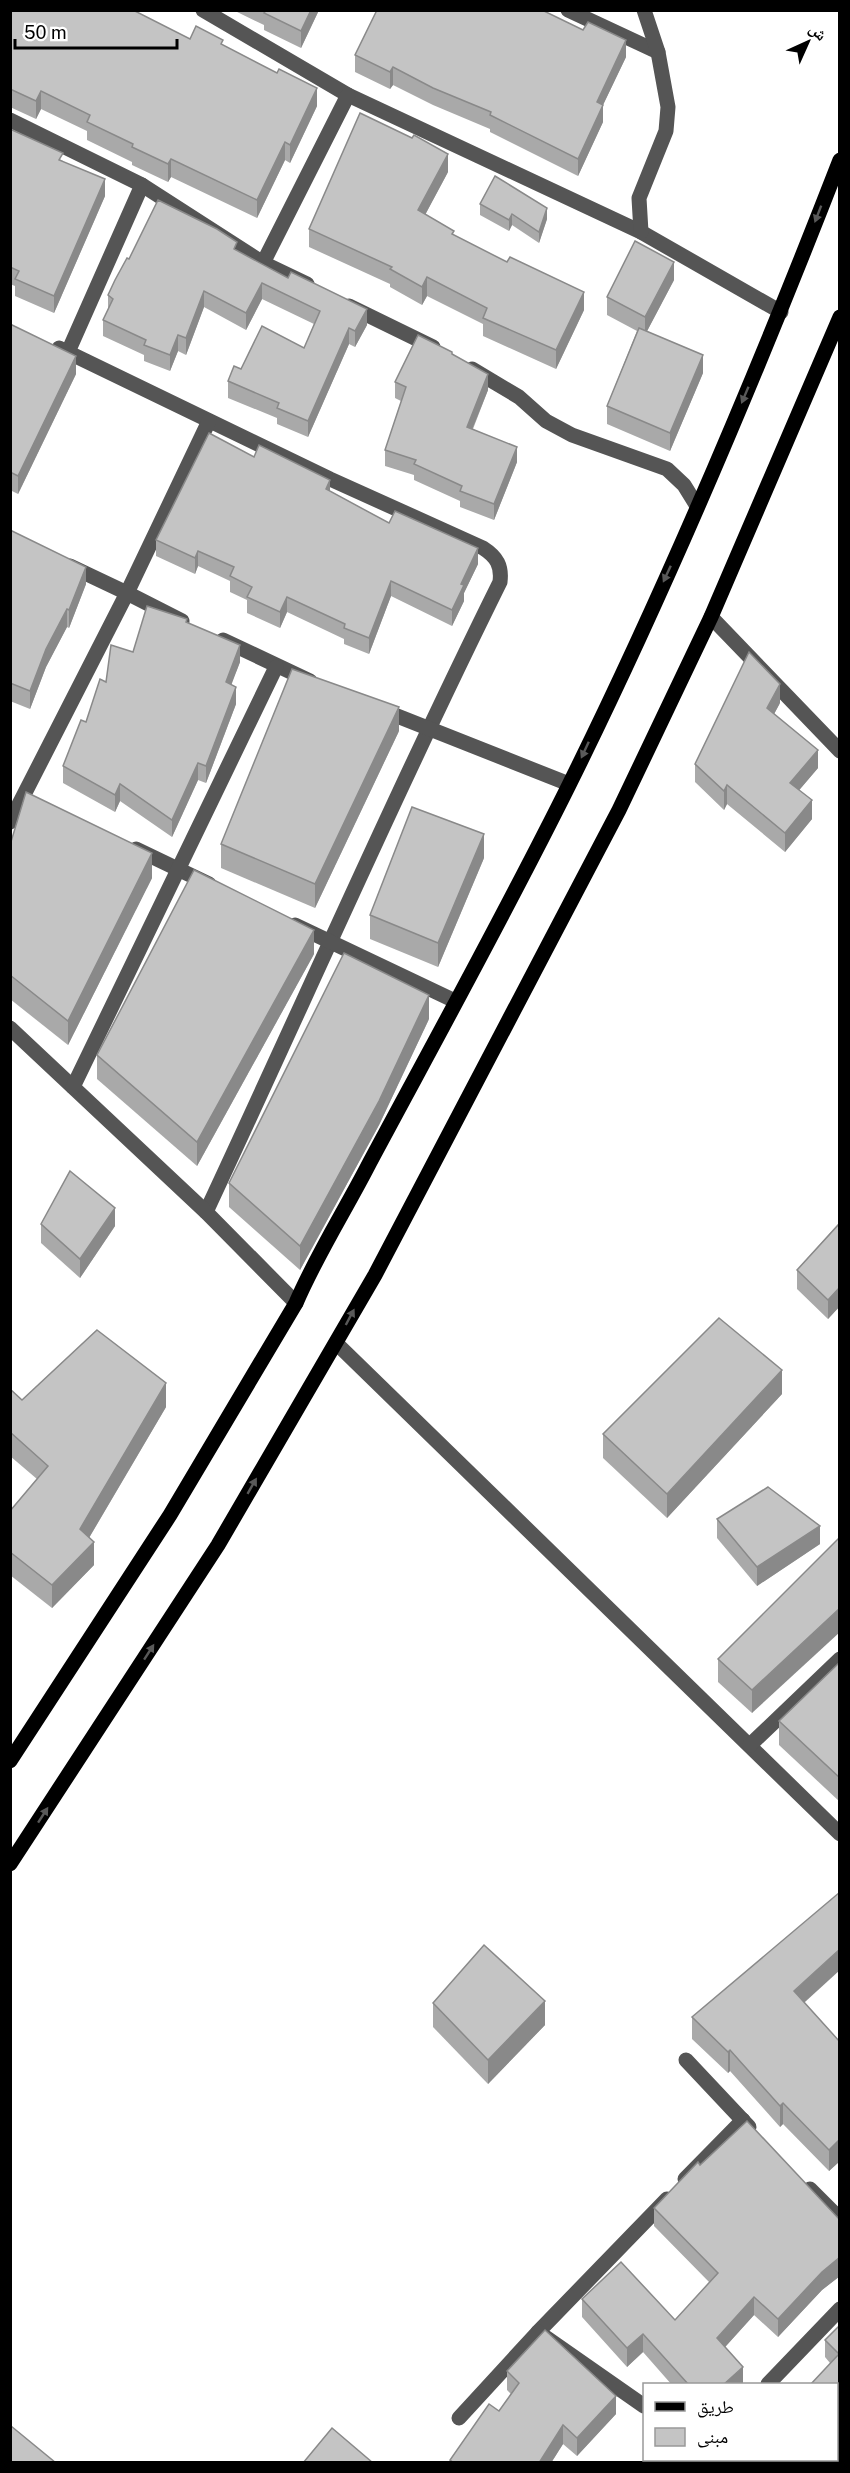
<svg xmlns="http://www.w3.org/2000/svg" width="850" height="2473" viewBox="0 0 850 2473" font-family="'Public Sans','Noto Naskh Arabic',sans-serif">
<style>
.lines{fill:none;stroke-linecap:round;stroke-linejoin:round}
.minor{stroke:#555;stroke-width:15}
.major{stroke:#000;stroke-width:15}
.wall{fill:#a9a9a9}
.shaded-wall{fill:#898989}
.building{fill:#c4c4c4;stroke:#898989;stroke-width:1.5}
.oneway{fill:#595959}
</style>
<rect width="100%" height="100%" fill="#fff"/>
<g class="lines">
<g class="minor">
<polyline points="203,10 348,95 641,232 781,312"/>
<polyline points="568,10 658,52"/>
<polyline points="10,120 142,185 263,263 307,284"/>
<polyline points="641,232 639,198 666,131 668,107 658,52 644,10"/>
<polyline points="263,263 348,95"/>
<polyline points="349,306 433,347"/>
<path d="M59,348L330,479L483,548C497,557 502,566 500,582C397,790 304,1002 206,1212"/>
<polyline points="68,352 142,185"/>
<polyline points="472,369 519,397 546,421 572,435 667,469 684,485 697,506"/>
<polyline points="70,566 127,593 209,421"/>
<polyline points="711,617 840,751"/>
<polyline points="223,640 310,681"/>
<polyline points="382,710 569,784"/>
<polyline points="10,822 127,593 182,621"/>
<polyline points="136,849 209,884"/>
<polyline points="295,925 455,1001"/>
<polyline points="10,1028 206,1212 296,1303"/>
<polyline points="73,1087 276,667"/>
<polyline points="336,1343 840,1834"/>
<polyline points="750,1745 840,1659"/>
<polyline points="686,2060 749,2127"/>
<polyline points="685,2179 743,2120"/>
<polyline points="810,2189 840,2219"/>
<polyline points="768,2384 840,2309"/>
<polyline points="644,2406 538,2332 667,2199"/>
<polyline points="459,2418 538,2332"/>
<polyline points="719,2460 723,2462"/>
</g>
<g class="major">
<path d="M10,1761L170,1515L296,1303C317,1254 346,1209 370,1162C437,1037 506,912 569,785C670,581 758,371 840,160"/>
<polyline points="10,1864 218,1545 375,1275 619,810 711,617 840,317"/>
</g>
</g>
<g class="wall">
<polygon points="10,10 135,10 135,12 190,39 223,45 317,106 290,163 285,160 257,218 171,177 168,182 132,165 132,162 87,140 87,131 41,109 36,119 10,107"/>
<polygon points="233,10 319,10 301,48 264,30 264,25"/>
<polygon points="355,55 626,57 603,105 603,122 578,176 490,132 490,129 433,105 393,85 390,89 355,72"/>
<polygon points="10,129 63,161 105,196 54,313 15,296 15,286 10,284"/>
<polygon points="448,172 425,215 454,235 584,310 556,369 483,336 483,324 427,296 422,305 390,287 390,284 309,247 309,229"/>
<polygon points="480,204 547,219 539,243 512,225 509,231 480,215"/>
<polygon points="237,251 367,325 355,347 349,344 308,437 277,424 277,418 228,398 228,381 241,369 304,348 314,324 262,299 246,330 204,307 186,355 178,351 170,371 144,361 144,355 103,336 103,320 108,309 108,295 129,259"/>
<polygon points="674,280 647,331 703,373 670,451 607,424 607,406 637,331 607,315 607,297"/>
<polygon points="10,324 76,374 18,494 10,490"/>
<polygon points="452,355 488,390 473,429 517,462 494,520 460,507 460,501 414,480 414,475 385,466 385,450 401,401 395,398 395,382"/>
<polygon points="254,457 330,491 389,523 478,564 464,593 464,601 452,626 391,596 369,654 344,644 344,639 287,612 280,628 247,613 247,600 230,592 230,581 198,566 195,574 156,556 156,540"/>
<polygon points="10,530 86,584 69,628 67,627 46,667 30,709 10,701"/>
<polygon points="187,622 240,662 231,684 236,704 206,783 198,780 172,837 120,801 115,812 63,783 63,766 106,682"/>
<polygon points="780,703 774,714 818,768 799,790 812,819 785,852 727,804 724,810 695,782 695,764"/>
<polygon points="399,731 315,908 221,868 221,844"/>
<polygon points="10,845 152,878 68,1045 10,999"/>
<polygon points="484,858 438,967 370,939 370,915"/>
<polygon points="314,954 197,1166 97,1079 97,1055"/>
<polygon points="429,1019 379,1125 300,1270 229,1207 229,1183"/>
<polygon points="840,1210 840,1306 828,1319 797,1289 797,1270 838,1224 838,1211"/>
<polygon points="41,1224 115,1226 80,1278 41,1243"/>
<polygon points="10,1389 22,1400 166,1407 89,1538 94,1565 52,1608 10,1575 10,1511 37,1479 10,1456"/>
<polygon points="782,1394 667,1518 603,1458 603,1434"/>
<polygon points="717,1519 820,1544 757,1586 717,1538"/>
<polygon points="840,1537 752,1713 718,1682 718,1659"/>
<polygon points="840,1662 840,1802 779,1745 779,1721"/>
<polygon points="433,2003 545,2025 488,2084 433,2027"/>
<polygon points="804,2003 840,2161 829,2171 783,2124 780,2127 730,2071 728,2073 692,2039 692,2017"/>
<polygon points="700,2165 840,2220 840,2276 822,2290 778,2337 754,2315 725,2347 743,2385 672,2385 643,2352 627,2367 582,2317 582,2299 675,2320 710,2283 654,2226 654,2208"/>
<polygon points="840,2325 840,2456 837,2459 837,2385 830,2363 825,2357 825,2340"/>
<polygon points="507,2371 616,2414 577,2456 563,2444 551,2463 450,2463 450,2460 499,2411 511,2394 507,2390"/>
<polygon points="826,2460 836,2460 834,2463 829,2463"/>
</g>
<g class="shaded-wall">
<polygon points="311,10 319,10 301,48 301,31"/>
<polygon points="626,40 626,57 603,105 603,122 578,176 578,159 597,102"/>
<polygon points="393,67 393,85 390,89 390,72"/>
<polygon points="317,88 317,106 290,163 290,145"/>
<polygon points="41,91 41,109 36,119 36,101"/>
<polygon points="285,142 285,160 257,218 257,200"/>
<polygon points="448,154 448,172 418,228 418,210"/>
<polygon points="171,159 171,177 168,182 168,164"/>
<polygon points="105,179 105,196 54,313 54,296"/>
<polygon points="547,208 547,219 539,243 539,232"/>
<polygon points="512,214 512,225 509,231 509,220"/>
<polygon points="674,262 674,280 645,335 645,317"/>
<polygon points="427,277 427,296 422,305 422,287"/>
<polygon points="262,283 262,299 246,330 246,313"/>
<polygon points="204,291 204,307 186,355 186,338"/>
<polygon points="584,292 584,310 556,369 556,350"/>
<polygon points="367,309 367,325 355,347 355,331"/>
<polygon points="349,328 349,344 308,437 308,421"/>
<polygon points="178,335 178,351 170,371 170,355"/>
<polygon points="703,355 703,373 670,451 670,433"/>
<polygon points="76,356 76,374 18,494 18,476"/>
<polygon points="488,374 488,390 467,442 467,427"/>
<polygon points="517,447 517,462 494,520 494,504"/>
<polygon points="330,480 330,496 326,489"/>
<polygon points="478,548 478,564 464,593 464,601 452,626 452,610 461,584"/>
<polygon points="198,551 198,566 195,574 195,558"/>
<polygon points="86,567 86,584 69,628 69,610"/>
<polygon points="391,581 391,596 369,654 369,638"/>
<polygon points="287,597 287,612 280,628 280,612"/>
<polygon points="67,609 67,627 46,667 30,709 30,691 46,649"/>
<polygon points="240,645 240,662 226,699 226,682"/>
<polygon points="780,684 780,703 767,727 767,708"/>
<polygon points="236,687 236,704 206,783 206,766"/>
<polygon points="399,707 399,731 315,908 315,884"/>
<polygon points="818,750 818,768 790,801 790,783"/>
<polygon points="198,763 198,780 172,837 172,820"/>
<polygon points="120,784 120,801 115,812 115,795"/>
<polygon points="727,785 727,804 724,810 724,791"/>
<polygon points="812,800 812,819 785,852 785,833"/>
<polygon points="484,834 484,858 438,967 438,943"/>
<polygon points="152,853 152,878 68,1045 68,1021"/>
<polygon points="314,930 314,954 197,1166 197,1142"/>
<polygon points="429,995 429,1019 379,1125 300,1270 300,1246"/>
<polygon points="115,1208 115,1226 80,1278 80,1259"/>
<polygon points="840,1287 840,1306 828,1319 828,1300"/>
<polygon points="782,1370 782,1394 667,1518 667,1494"/>
<polygon points="166,1383 166,1407 80,1553 80,1529"/>
<polygon points="820,1526 820,1544 757,1586 757,1567"/>
<polygon points="94,1542 94,1565 52,1608 52,1585"/>
<polygon points="840,1608 840,1632 752,1713 752,1690"/>
<polygon points="840,1949 840,1970 794,2012 794,1991"/>
<polygon points="545,2001 545,2025 488,2084 488,2060"/>
<polygon points="730,2050 730,2071 728,2073 728,2052"/>
<polygon points="783,2103 783,2124 780,2127 780,2106"/>
<polygon points="840,2139 840,2161 829,2171 829,2150"/>
<polygon points="840,2257 840,2276 822,2290 778,2337 778,2319 822,2272"/>
<polygon points="754,2297 754,2315 717,2356 717,2338"/>
<polygon points="643,2334 643,2352 627,2367 627,2348"/>
<polygon points="743,2367 743,2385 723,2385"/>
<polygon points="616,2396 616,2414 577,2456 577,2438"/>
<polygon points="563,2425 563,2444 551,2463 539,2463"/>
<polygon points="840,2439 840,2456 837,2459 837,2442"/>
</g>
<g class="building">
<polygon points="10,10 133,10 190,39 196,26 223,40 221,44 277,73 279,69 317,88 290,145 285,142 257,200 171,159 168,164 132,147 133,144 87,122 90,115 41,91 36,101 10,89"/>
<polygon points="266,10 311,10 301,31 264,13"/>
<polygon points="377,10 542,10 583,30 588,22 626,40 597,102 603,105 578,159 490,115 491,112 433,88 393,67 390,72 355,55"/>
<polygon points="360,113 412,138 414,135 448,154 418,210 454,231 452,234 507,262 510,257 584,292 556,350 483,318 487,308 427,277 422,287 390,269 392,267 309,229"/>
<polygon points="10,129 63,153 59,160 105,179 54,296 15,279 19,271 10,267"/>
<polygon points="495,176 547,208 539,232 512,214 509,220 480,204"/>
<polygon points="158,200 217,229 237,242 234,249 288,278 291,272 367,309 355,331 349,328 308,421 277,408 279,403 228,381 234,366 241,369 262,326 304,348 320,311 262,283 246,313 204,291 186,338 178,335 170,355 144,345 146,340 103,320 113,299 108,295 115,280 127,258 129,259"/>
<polygon points="635,241 674,262 645,317 607,297"/>
<polygon points="10,324 76,356 18,476 10,472"/>
<polygon points="639,328 703,355 670,433 607,406"/>
<polygon points="418,335 452,352 452,354 488,374 467,427 517,447 494,504 460,491 462,486 414,464 416,460 385,450 406,387 395,382"/>
<polygon points="209,433 254,457 259,445 330,480 326,489 389,523 395,511 478,548 461,584 464,585 452,610 391,581 369,638 344,628 345,624 287,597 280,612 247,597 252,587 230,576 234,567 198,551 195,558 156,540"/>
<polygon points="10,530 86,567 69,610 67,609 46,649 30,691 10,683"/>
<polygon points="147,606 187,619 186,622 240,645 226,682 236,687 206,766 198,763 172,820 120,784 115,795 63,766 81,720 86,722 100,679 106,682 111,645 133,652"/>
<polygon points="749,652 780,684 767,708 818,750 790,783 812,800 785,833 727,785 724,791 695,764"/>
<polygon points="292,669 399,707 315,884 221,844"/>
<polygon points="26,792 152,853 68,1021 10,975 10,845"/>
<polygon points="412,807 484,834 438,943 370,915"/>
<polygon points="194,870 314,930 197,1142 97,1055"/>
<polygon points="344,953 429,995 379,1101 300,1246 229,1183"/>
<polygon points="70,1171 115,1208 80,1259 41,1224"/>
<polygon points="840,1223 840,1287 828,1300 797,1270"/>
<polygon points="719,1318 782,1370 667,1494 603,1434"/>
<polygon points="97,1330 166,1383 80,1529 94,1542 52,1585 10,1552 10,1511 48,1466 10,1432 10,1389 22,1400"/>
<polygon points="768,1487 820,1526 757,1567 717,1519"/>
<polygon points="840,1537 840,1608 752,1690 718,1659"/>
<polygon points="840,1662 840,1778 779,1721"/>
<polygon points="840,1892 840,1949 794,1991 840,2042 840,2139 829,2150 783,2103 780,2106 730,2050 728,2052 692,2017"/>
<polygon points="484,1945 545,2001 488,2060 433,2003"/>
<polygon points="747,2121 840,2220 840,2257 822,2272 778,2319 754,2297 717,2338 743,2367 723,2385 689,2385 643,2334 627,2348 582,2299 621,2262 675,2320 718,2273 654,2208 698,2162 700,2165"/>
<polygon points="840,2325 840,2439 837,2442 837,2385 810,2385 839,2354 825,2340"/>
<polygon points="545,2330 616,2396 577,2438 563,2425 539,2463 454,2463 450,2460 489,2404 499,2411 519,2383 507,2371"/>
<polygon points="11,2426 56,2463 10,2463 10,2427"/>
<polygon points="332,2428 373,2463 303,2463"/>
</g>
<defs><path id="oneway-solid" d="M-6-.8H1V-3.2L6.5 0L1 3.2V.8H-6Z" transform="scale(1.5)"/></defs>
<g class="oneway">
<use href="#oneway-solid" transform="translate(818 214) rotate(111)"/>
<use href="#oneway-solid" transform="translate(745 395) rotate(113)"/>
<use href="#oneway-solid" transform="translate(667 574) rotate(115)"/>
<use href="#oneway-solid" transform="translate(585 750) rotate(115)"/>
<use href="#oneway-solid" transform="translate(350 1317) rotate(-62)"/>
<use href="#oneway-solid" transform="translate(252 1486) rotate(-60)"/>
<use href="#oneway-solid" transform="translate(149 1652) rotate(-57)"/>
<use href="#oneway-solid" transform="translate(43 1815) rotate(-57)"/>
</g>
<rect width="850" height="2473" fill="none" stroke="#000000" stroke-width="24"/>
<rect x="643" y="2383" width="195" height="78" fill="#ffffff" stroke="#999999" stroke-width="1.5"/>
<rect x="655" y="2402" width="30" height="9" fill="#000000" stroke="#999999" stroke-width="1.5"/>
<text x="697" y="2413" font-size="18" fill="#000000">طريق</text>
<rect x="655" y="2428" width="30" height="18" fill="#c4c4c4" stroke="#999999" stroke-width="1.5"/>
<text x="697" y="2443" font-size="18" fill="#000000">مبنى</text>
<g transform="translate(808 42) rotate(45)" stroke="#ffffff" stroke-width="4.5" paint-order="stroke">
<path d="M0-4.5L10 22L0 15L-10 22Z" fill="#000000"/>
<text y="-9" font-size="16" font-weight="bold" text-anchor="middle" fill="#000000">ش</text>
</g>
<path d="M15 39v9h162v-9" fill="none" stroke="#000000" stroke-width="3"/>
<text x="24" y="39" font-size="18" fill="#000000" stroke="#ffffff" stroke-width="4.5" paint-order="stroke">50 m</text>
</svg>
